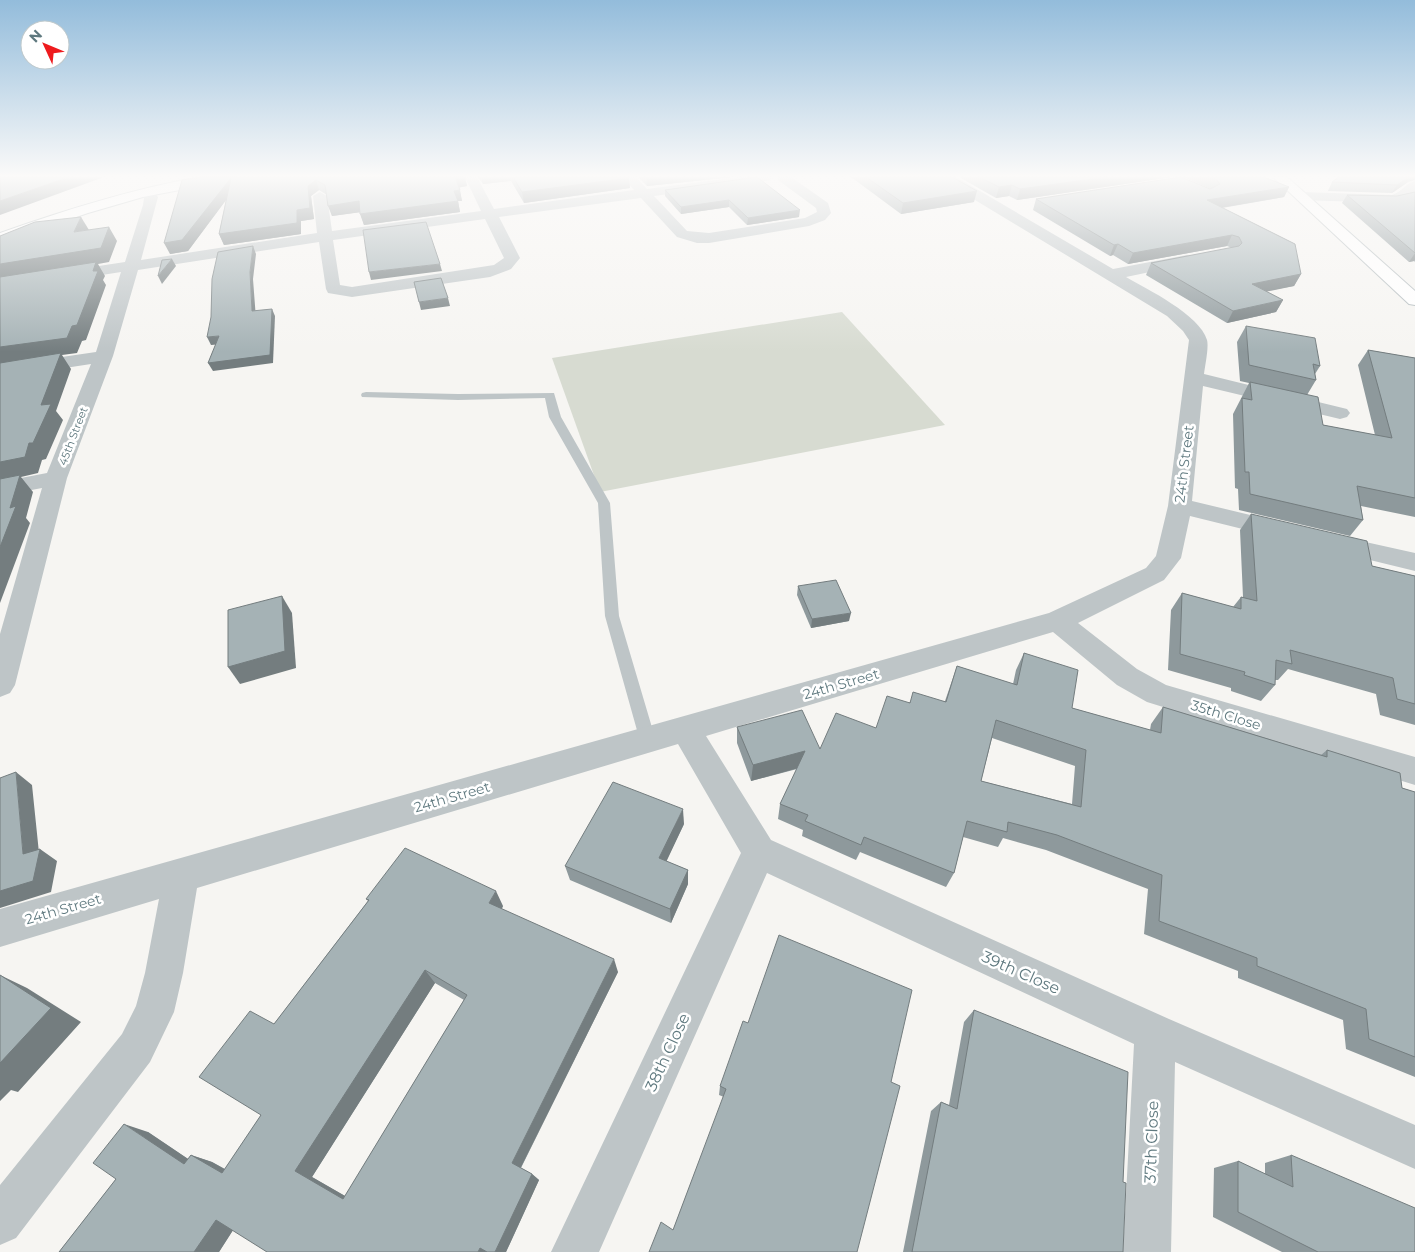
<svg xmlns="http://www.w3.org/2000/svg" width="1415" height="1252" viewBox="0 0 1415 1252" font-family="Montserrat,sans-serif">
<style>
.green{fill:#d7dbd1}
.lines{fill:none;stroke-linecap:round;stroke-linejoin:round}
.secondary-casing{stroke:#b0b9bc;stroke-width:2}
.lane{fill:#bec5c7;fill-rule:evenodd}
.street{fill:#bec5c7;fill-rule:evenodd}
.secondary{fill:#fff;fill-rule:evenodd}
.wall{fill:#8e999c;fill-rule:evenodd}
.shaded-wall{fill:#747d7f}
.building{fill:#a5b2b5;stroke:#747d7f;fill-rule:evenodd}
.labels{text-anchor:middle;stroke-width:5;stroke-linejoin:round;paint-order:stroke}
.far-street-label{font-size:11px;fill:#5f797f;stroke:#fff}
.street-label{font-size:14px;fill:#5f797f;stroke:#fff}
.near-street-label{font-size:16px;fill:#5f797f;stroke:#fff}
</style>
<rect width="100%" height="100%" fill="#f6f5f2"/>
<polygon class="green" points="842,312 945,425 600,492 552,358"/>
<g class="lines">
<g class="secondary-casing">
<g id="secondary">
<path d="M198,177H234L227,181L143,197L88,213L0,243V233C65,210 130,190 198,177Z"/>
<polygon points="1273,177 1287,177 1415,291 1415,305 1409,304"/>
</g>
</g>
<polygon class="lane" points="366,392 458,394 554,393 561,417 610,503 619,616 656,741 654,746 648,748 642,746 640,741 605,616 598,503 549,417 545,398 458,400 362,397 361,395 362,393"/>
<g class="street">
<path d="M465,177H477L494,209L634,190L623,177H636L647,189L739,177H771L770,180L765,181L654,196L687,231L709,233L805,218L817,212L816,208L778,180L777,177H791L828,203L831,213L825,220L809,226L709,243H697L677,237L641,198L499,217L520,258L511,269L490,277L352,297L328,293L326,289L319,242L138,270L113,356L67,478L15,685L10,693L0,697V634L42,488L0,496V482L47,473L91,364L0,378V366L96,352L121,272L0,291V281L125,262L143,205L144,198L139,192L146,188L151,189L158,197L141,260L317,233L313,196L320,192L327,196L332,231L481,211ZM485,219L504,258L494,265L352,287L340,285L333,240Z"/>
<path d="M941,177H956L1113,269L1187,255L1193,257L1195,260L1193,263L1126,277C1147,289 1200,315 1207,340C1209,347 1205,366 1204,374L1347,409L1350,413L1347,417L1340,419L1203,386L1192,501L1292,525L1295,531L1292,537L1283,539L1190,516L1181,558L1164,580L1078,623L1137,669L1166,685L1415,757V785L1147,702L1117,685L1053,632L706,736L771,840L1169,1019L1415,1125V1169L1175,1062L1171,1252H1123L1134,1044L767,873L599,1252H551L741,853L678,744L197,888L183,973L174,1012L150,1062L16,1238L0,1245V1185L122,1034L136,1006L145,973L159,899L0,947V909L1049,613L1146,568L1156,556L1168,506L1189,340L1183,331L1167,316L942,180Z"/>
<path d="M1415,181V193L1409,199L1392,203L1301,200L1294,196L1301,192L1392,195C1402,192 1406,183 1415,181Z"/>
<polygon points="1334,535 1415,553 1415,571 1325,549 1322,543 1325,537"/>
</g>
<use href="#secondary" class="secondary"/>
</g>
<g class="wall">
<polygon points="202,177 465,177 467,186 459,187 462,201 458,201 460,212 364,225 360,212 332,216 327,195 319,190 311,196 314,219 301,221 301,234 224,245 219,234 226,200 188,251 170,254"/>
<polygon points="478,177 628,177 630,188 524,203 511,181 483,184"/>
<polygon points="638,177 733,177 647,186"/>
<polygon points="757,177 799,217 747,225 729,207 681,214 665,196 665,190"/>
<polygon points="851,177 952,177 974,202 901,214"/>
<polygon points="959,177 1172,177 1017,200 1009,196 996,198"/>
<polygon points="1183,177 1264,177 1289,187 1284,197 1222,208 1301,274 1294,286 1266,291 1283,300 1276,312 1227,323 1146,275 1151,263 1232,248 1227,246 1128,264 1113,255 1110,256 1033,210 1036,199 1211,189"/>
<polygon points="1332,182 1408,182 1392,193 1328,191"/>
<polygon points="1415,192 1415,262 1414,261 1409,262 1342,203 1347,195 1397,196"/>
<polygon points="1246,326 1320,366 1315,374 1316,380 1307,395 1323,425 1375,435 1358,365 1368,350 1415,358 1415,517 1361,506 1363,520 1350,536 1239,510 1238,489 1235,488 1233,414 1249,383 1240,381 1237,342"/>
<polygon points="1251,514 1372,566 1415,576 1415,725 1380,715 1376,694 1288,669 1278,680 1275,680 1275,685 1261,701 1231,691 1231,688 1168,670 1171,610 1182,593 1233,607 1241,597 1243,597 1240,530"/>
<polygon points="798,586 849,621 811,628 797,595"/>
<path d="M1024,653L1072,708L1150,730L1151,724L1163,707L1321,755L1327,750L1402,788L1415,792V1077L1346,1049L1343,1020L1238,978V971L1144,934L1148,889L1046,850L1003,838L998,847L963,837L954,873L946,887L860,852L856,860L802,836L803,830L778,819L780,804L797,769L751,781L737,743V727L820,749L876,728L910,702L945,701L957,666L1013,684L1016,670ZM992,738L1075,766L1072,804L981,781Z"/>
<polygon points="684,824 666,861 688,870 688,884 671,923 570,880 565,866"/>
<path d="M366,899L503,906L502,909L618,972L521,1168L532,1174L539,1180L506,1252H267L233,1230L219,1252H59L116,1179L148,1132L188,1159L191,1155L212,1162L225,1169L261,1115L274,1024L368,901ZM435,983L464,1000L345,1196L312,1177Z"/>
<polygon points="974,1010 1123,1182 1123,1252 903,1252 931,1111 941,1102 949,1105 964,1022"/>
<polygon points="891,1082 673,1230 724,1097 719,1095 720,1086"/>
<polygon points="1291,1155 1415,1252 1282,1252 1213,1217 1214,1168 1238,1161 1265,1174 1265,1163"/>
</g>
<g class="shaded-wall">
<polygon points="69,177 104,177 0,215 0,201"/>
<polygon points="455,177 465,177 467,186 457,188"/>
<polygon points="481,177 510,177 511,181 483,184"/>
<polygon points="646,177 733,177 647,186"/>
<polygon points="1107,177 1172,177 1017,200 1020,189"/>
<polygon points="1409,177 1415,177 1415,180 1408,182 1392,193 1397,185"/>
<polygon points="231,178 235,188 188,251 170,254 164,243"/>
<polygon points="629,178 630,188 524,203 522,192"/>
<polygon points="316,180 319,190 311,196 314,219 301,221 301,234 224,245 219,234 297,210 308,186"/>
<polygon points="1012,185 1009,196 996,198 999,187"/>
<polygon points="1289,187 1284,197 1202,211 1207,200"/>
<polygon points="460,190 462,201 456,201 454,191"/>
<polygon points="977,191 974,202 901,214 903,203"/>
<polygon points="729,200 729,207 681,214 681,207"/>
<polygon points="359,201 362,212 332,216 328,206"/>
<polygon points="458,201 460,212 364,225 360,214"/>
<polygon points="800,210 799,217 747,225 748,218"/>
<polygon points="81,217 89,230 74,232"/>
<polygon points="109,227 117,241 109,262 98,264 105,276 103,280 106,285 86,340 82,341 77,353 62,355 71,369 56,411 63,420 46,459 42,460 38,473 21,477 33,492 26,518 30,523 0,603 0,547 10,508 0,482 0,264"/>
<polygon points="1232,235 1227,246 1128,264 1133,253"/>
<polygon points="1118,244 1113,255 1110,256 1114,245"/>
<polygon points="253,246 256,254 253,279 256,319 252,311 250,272"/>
<polygon points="1415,253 1415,260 1414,261 1409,262"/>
<polygon points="172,259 176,266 162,284 158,276"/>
<polygon points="440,264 442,271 371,280 369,272"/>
<polygon points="1301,274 1294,286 1246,296 1252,284"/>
<polygon points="448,298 450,306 421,310 419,302"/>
<polygon points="1283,300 1276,312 1227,323 1233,311"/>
<polygon points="272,309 275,316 273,363 213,371 208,363"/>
<polygon points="219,336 223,344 211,345 207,337"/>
<polygon points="282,596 292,613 296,668 240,684 228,667"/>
<polygon points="851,613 849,621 811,628 812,619"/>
<polygon points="805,751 802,767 751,781 753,765"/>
<polygon points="16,772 32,785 39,853 40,849 57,861 51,892 0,908 0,891 23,854"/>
<polygon points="683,809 684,824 661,873 659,858"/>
<polygon points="688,870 688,884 671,923 670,909"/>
<polygon points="496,891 503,906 496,917 489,903"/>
<polygon points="614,959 618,972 520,1169 512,1163"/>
<polygon points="425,970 435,983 312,1177 359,1204 343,1199 295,1171"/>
<polygon points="0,975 27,988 81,1022 18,1092 11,1090 0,1101"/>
<polygon points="124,1124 148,1132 206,1171 184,1164"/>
<polygon points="191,1155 212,1162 242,1179 222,1173"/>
<polygon points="532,1174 539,1180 506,1252 495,1252"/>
<polygon points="216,1220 237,1224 219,1252 194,1252"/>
<polygon points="480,1248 490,1252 478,1252"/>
</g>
<g class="building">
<polygon points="0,177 69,177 0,201"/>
<polygon points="202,177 461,177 455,177 460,190 454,191 458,201 360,214 359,201 328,206 325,185 316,180 308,186 310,208 297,210 297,223 219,234 231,178 182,240 164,243 182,180"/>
<polygon points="513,177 628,177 629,178 522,192"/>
<polygon points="757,177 800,210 748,218 729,200 681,207 665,190"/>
<polygon points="866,177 952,177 977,191 903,203"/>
<polygon points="979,177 1107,177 1020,189 1012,185 999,187"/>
<polygon points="1181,177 1210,189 1220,184 1216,179 1211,177 1264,177 1289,187 1207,200 1295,244 1301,274 1252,284 1283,300 1233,311 1151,263 1239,246 1242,243 1239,237 1232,235 1133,253 1118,244 1114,245 1036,199"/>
<polygon points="1339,177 1409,177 1397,185 1332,182"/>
<polygon points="1415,192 1415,253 1347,195 1397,196"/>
<polygon points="81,217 74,232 109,227 101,248 0,264 0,236 35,222"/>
<polygon points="426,222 440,264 369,272 363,230"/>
<polygon points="253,246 250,272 252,311 272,309 270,355 208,363 219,336 207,337 211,317 212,279 218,252"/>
<polygon points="172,259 158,276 162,260"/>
<polygon points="96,262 93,271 98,271 77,325 72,326 67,338 0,347 0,277"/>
<polygon points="441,278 448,298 419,302 414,282"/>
<polygon points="1246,326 1315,338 1320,366 1313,364 1316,380 1249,365"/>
<polygon points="1368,350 1415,358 1415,498 1357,486 1363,520 1250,494 1249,472 1245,472 1242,398 1252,400 1250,382 1318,397 1323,425 1392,438"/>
<polygon points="61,353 41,405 51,404 33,443 29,443 25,457 0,462 0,363"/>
<polygon points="20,475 10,508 16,506 0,547 0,479"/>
<polygon points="1251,514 1367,541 1372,566 1415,576 1415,704 1397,699 1393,678 1290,650 1292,664 1276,660 1275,685 1244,675 1245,672 1180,654 1182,593 1241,609 1241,597 1257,601"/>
<polygon points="836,580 851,613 812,619 798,586"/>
<polygon points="282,596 285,651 228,667 228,610"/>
<path d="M1024,653L1078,670L1072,708L1161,733L1163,707L1327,757V750L1400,773L1402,788L1415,792V1057L1369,1039L1366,1009L1257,966V958L1159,921L1162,875L1057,835L1008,822L1007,832L967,821L954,873L864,837L861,845L805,821L808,815L780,804L805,751L753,765L737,727L802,710L820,749L836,713L876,728L887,696L910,703L913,692L946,702L957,666L1017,685ZM996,720L1086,750L1081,807L981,781Z"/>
<polygon points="16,772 23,854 40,849 33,881 0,891 0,778"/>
<polygon points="613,782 683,809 659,858 688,870 670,909 565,866"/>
<path d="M405,848L496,891L489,903L614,959L512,1163L532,1174L495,1252H487L480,1248L478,1252H267L216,1220L194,1252H59L116,1179L93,1163L124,1124L184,1164L191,1155L222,1173L261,1115L199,1077L250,1011L274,1024L369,900L366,899ZM425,970L467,995L343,1199L295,1171Z"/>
<polygon points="779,935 912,990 891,1082 900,1086 857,1252 649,1252 661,1222 673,1230 726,1089 720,1086 743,1021 748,1023"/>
<polygon points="0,975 51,1008 0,1063"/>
<polygon points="974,1010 1128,1072 1123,1182 1126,1183 1123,1252 912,1252 941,1102 957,1109"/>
<polygon points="1291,1155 1415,1208 1415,1252 1318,1252 1238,1212 1238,1161 1293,1187"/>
</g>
<linearGradient id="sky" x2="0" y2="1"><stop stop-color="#93bcdb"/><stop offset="0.5" stop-color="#fbfaf9"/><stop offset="1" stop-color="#fbfaf9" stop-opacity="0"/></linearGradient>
<rect width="1415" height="352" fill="url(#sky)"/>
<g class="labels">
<g class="far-street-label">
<text transform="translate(73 436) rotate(-69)" y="4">45th Street</text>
</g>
<g class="street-label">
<text transform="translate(1184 464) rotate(-83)" y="5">24th Street</text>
<text transform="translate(841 684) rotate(-16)" y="5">24th Street</text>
<text transform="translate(1226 715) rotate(17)" y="5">35th Close</text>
<text transform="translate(452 797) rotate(-16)" y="5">24th Street</text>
<text transform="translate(63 909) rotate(-16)" y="5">24th Street</text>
</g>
<g class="near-street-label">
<text transform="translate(1021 972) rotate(24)" y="6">39th Close</text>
<text transform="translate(667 1052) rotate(-65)" y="6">38th Close</text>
<text transform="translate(1151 1142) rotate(-88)" y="6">37th Close</text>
</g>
</g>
<g transform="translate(45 45) rotate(314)"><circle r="24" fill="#ffffff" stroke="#bfc9cc"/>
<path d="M0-4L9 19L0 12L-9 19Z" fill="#ee1b1e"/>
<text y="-8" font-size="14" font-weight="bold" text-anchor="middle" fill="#5f797f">N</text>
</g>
</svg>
